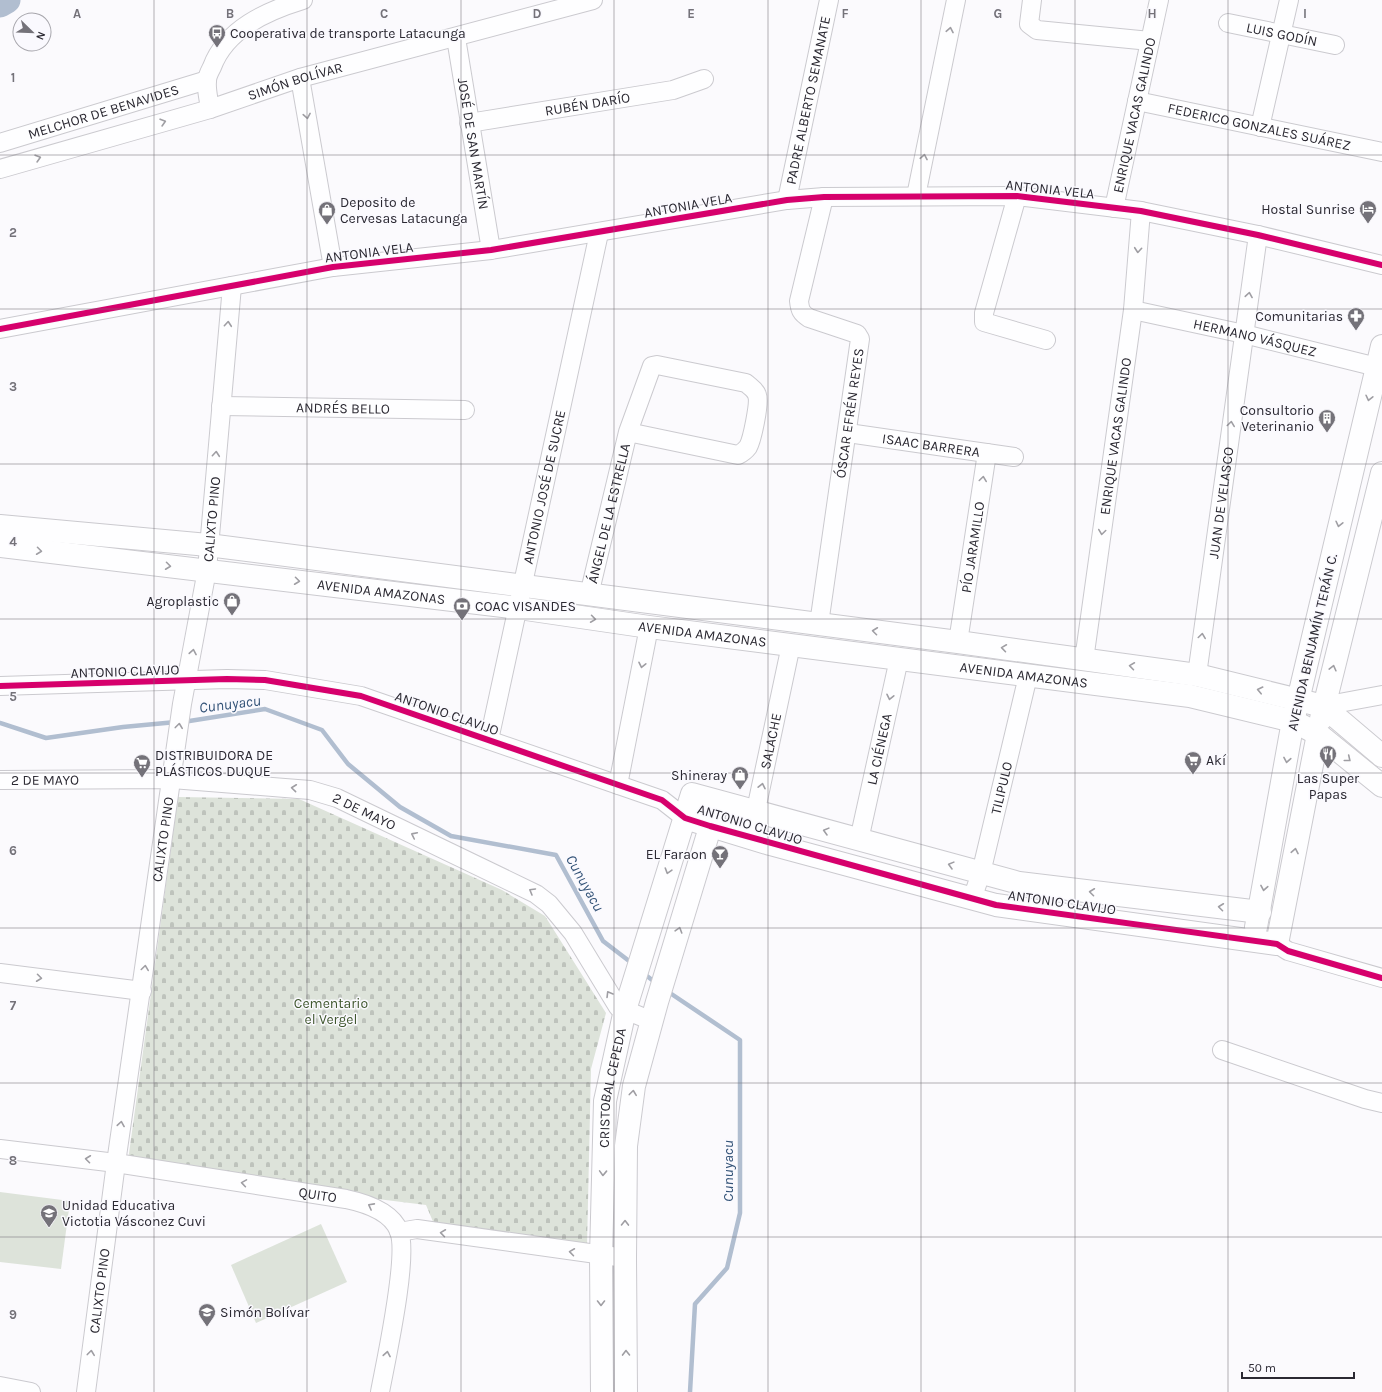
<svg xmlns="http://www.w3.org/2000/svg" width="1382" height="1392" viewBox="0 0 1382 1392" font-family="Karla,sans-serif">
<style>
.cemetery{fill:url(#cemetery-stones)}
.park{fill:#dde3da}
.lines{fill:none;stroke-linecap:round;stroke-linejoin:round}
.stream{stroke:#b1bed0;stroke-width:4.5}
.river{stroke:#b1bed0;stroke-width:27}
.minor-casing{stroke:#cbcacf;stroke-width:20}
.tertiary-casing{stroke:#cbcacf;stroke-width:24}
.secondary-casing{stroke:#cbcacf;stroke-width:24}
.minor{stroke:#fefeff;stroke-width:18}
.tertiary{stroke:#fefeff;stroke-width:22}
.secondary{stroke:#fefeff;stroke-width:22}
.cycleway-casing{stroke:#faf9fe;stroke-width:8}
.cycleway{stroke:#d6006c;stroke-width:6}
.oneway{stroke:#9f9ea3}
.grid{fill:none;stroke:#747279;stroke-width:1;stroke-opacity:0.55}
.labels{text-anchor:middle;stroke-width:3;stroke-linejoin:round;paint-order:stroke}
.poi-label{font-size:14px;fill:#2b2932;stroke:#faf9fe;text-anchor:start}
.street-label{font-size:14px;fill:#2b2932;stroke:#faf9fe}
.park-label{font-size:14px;fill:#40582f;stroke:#faf9fe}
.water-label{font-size:15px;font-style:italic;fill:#335377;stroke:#faf9fe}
.grid-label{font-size:13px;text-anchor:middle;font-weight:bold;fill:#747279;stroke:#faf9fe;stroke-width:3;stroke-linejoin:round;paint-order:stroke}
</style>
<defs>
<pattern id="cemetery-stones" width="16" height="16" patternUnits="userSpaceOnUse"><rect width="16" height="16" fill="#dde3da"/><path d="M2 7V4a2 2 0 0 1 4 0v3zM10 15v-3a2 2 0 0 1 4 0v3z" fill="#bec3bc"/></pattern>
</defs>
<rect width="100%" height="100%" fill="#fbfafd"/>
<polygon class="cemetery" points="178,797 299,799 502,890 545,916 606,1013 591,1069 587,1246 434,1224 426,1205 127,1168"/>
<g class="park">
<polygon points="0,1192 70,1201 61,1269 0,1262"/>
<polygon points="321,1224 347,1282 256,1323 231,1265"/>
</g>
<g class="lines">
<g class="stream">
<polyline points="183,722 265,709 322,730 348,764 400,807 451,836 556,855 603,941 633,964"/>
<polyline points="0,723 46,738 123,727 176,722"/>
<polyline points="643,973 656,983"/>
<polyline points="667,991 740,1040 740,1213 727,1268 695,1304 690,1392"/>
</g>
<polyline class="river" points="0,4 7,0"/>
<g class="minor-casing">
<g id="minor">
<polyline points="1032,0 1029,24 1037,30 1150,41"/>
<path id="s1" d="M1228,23L1335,45"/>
<path id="s2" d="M456,38L491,250"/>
<polyline points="300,78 333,267"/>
<path id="s3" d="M1137,101L1382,152"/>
<path d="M210,109C209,100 206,90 207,81C207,76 210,71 212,67C226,29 267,11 303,0"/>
<path id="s4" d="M469,123L673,90L704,79"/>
<polyline points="1260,127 1289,0"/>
<path id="s5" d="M0,143L207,80"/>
<path id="s6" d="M0,169L210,109L300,78L593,0"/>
<polyline points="916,196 956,0"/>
<polyline points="1017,196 984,313 984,322 1046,340"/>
<path id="s7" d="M787,200L829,0"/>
<path id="s8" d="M1114,208L1159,0"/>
<path id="s9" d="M1133,310L1244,334L1377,367"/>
<polyline points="0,329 333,267 491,250 787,200 824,197 1017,196 1141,211 1258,235 1382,265"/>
<path id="s10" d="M221,406L465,410"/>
<path id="s11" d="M848,433L1014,457"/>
<path id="s12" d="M589,595L628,432L652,366L657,365L746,383C750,387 755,389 757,395C760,403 752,440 748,447C745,451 742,453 738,455L628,432"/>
<path id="s13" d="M819,624L860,339L857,334L809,318C801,313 800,310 799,301L824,197"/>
<path id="s14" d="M958,642L987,453"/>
<path id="s15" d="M1084,660L1133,310L1141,211"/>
<path id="s16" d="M1197,675L1258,235"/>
<polyline points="0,686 227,679 265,680 361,696 662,800 685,818"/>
<polyline points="1323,706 1382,695"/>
<path id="s17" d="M489,740L599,233"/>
<path id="s18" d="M0,780L172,779L310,790L337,798L536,894L549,904L573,933L618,1007L652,1021"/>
<polyline points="618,785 649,627"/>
<path id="s19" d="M750,838L791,645"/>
<path id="s20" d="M859,840L899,659"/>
<path id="s21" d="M972,899L981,873L1028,676"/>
<polyline points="1277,944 1288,951 1382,978"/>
<polyline points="0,973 142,991"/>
<polyline points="1222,1050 1365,1099 1382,1103"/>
<path id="s22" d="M0,1149L116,1163L346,1199C365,1203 391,1211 399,1231C409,1256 386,1360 380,1392"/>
<polyline points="399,1232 417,1229 625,1258"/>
<polyline points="0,1386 31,1392"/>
<path id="s23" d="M86,1392L116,1163L182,704L207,570L232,286"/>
</g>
</g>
<g class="tertiary-casing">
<g id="tertiary">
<polyline points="685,818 770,844 996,905 1277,944 1318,734"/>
<polyline points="1256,927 1293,721"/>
<path id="s24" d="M602,1392L601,1256L605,1101L625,1010L692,794L1019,883L1260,912"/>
<polyline points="626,1392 625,1258 626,1146 634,1086 657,1002 715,811"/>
</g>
</g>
<g class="secondary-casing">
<g id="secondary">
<polyline points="0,526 208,545 958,642 1197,675 1323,706 1382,756"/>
<path id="s25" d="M0,546L519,608L649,627L1190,696L1293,721L1318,734L1382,786"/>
<polyline points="1295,713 1382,346"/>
<polyline points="1321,719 1382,473"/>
</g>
</g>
<use href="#minor" class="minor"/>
<use href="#tertiary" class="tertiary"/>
<use href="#secondary" class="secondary"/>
<g class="cycleway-casing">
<g id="cycleway">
<polyline points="0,329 333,267 491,250 787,200 824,197 1017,196 1141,211 1258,235 1382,265"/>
<polyline points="0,686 227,679 265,680 361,696 662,800 685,818 710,826 996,905 1277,944 1288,951 1382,978"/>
</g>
</g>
<use href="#cycleway" class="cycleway"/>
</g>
<defs><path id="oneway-chevron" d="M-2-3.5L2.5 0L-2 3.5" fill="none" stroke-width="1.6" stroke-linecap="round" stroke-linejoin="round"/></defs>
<g class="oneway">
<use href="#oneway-chevron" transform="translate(950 30) rotate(-79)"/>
<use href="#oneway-chevron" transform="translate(307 116) rotate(80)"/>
<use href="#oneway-chevron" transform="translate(163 122) rotate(-16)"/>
<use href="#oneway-chevron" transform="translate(924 157) rotate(-79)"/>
<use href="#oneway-chevron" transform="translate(38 158) rotate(-16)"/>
<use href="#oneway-chevron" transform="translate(1138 250) rotate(95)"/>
<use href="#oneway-chevron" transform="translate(1249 295) rotate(-81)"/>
<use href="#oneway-chevron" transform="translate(228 324) rotate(-85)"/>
<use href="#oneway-chevron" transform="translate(1369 398) rotate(103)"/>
<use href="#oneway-chevron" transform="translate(1231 424) rotate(-82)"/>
<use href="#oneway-chevron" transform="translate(216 454) rotate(-85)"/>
<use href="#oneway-chevron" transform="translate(983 479) rotate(-82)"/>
<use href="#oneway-chevron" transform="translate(1339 524) rotate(103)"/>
<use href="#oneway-chevron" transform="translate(1102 532) rotate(98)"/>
<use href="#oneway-chevron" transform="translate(39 551) rotate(7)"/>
<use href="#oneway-chevron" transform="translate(168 566) rotate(7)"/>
<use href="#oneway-chevron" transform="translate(297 581) rotate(7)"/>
<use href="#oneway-chevron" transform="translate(593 619) rotate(8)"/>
<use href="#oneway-chevron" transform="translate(875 631) rotate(-173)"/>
<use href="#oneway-chevron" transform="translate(1202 636) rotate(-82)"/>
<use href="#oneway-chevron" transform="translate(1004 648) rotate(-172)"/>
<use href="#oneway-chevron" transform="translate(193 652) rotate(-80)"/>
<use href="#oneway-chevron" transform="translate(642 665) rotate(102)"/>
<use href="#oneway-chevron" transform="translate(1132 666) rotate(-172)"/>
<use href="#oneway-chevron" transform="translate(1333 668) rotate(-76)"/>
<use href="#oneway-chevron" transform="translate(1260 690) rotate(-167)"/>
<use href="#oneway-chevron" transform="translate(890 697) rotate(102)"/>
<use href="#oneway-chevron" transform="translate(179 726) rotate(-83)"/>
<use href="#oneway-chevron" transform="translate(1348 759) rotate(39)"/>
<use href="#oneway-chevron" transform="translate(1287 760) rotate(100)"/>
<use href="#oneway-chevron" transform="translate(762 786) rotate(-78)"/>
<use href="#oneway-chevron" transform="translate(294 788) rotate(-174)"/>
<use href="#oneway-chevron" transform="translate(826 831) rotate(-165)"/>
<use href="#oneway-chevron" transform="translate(414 835) rotate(-154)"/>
<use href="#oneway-chevron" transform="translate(1295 851) rotate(-79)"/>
<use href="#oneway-chevron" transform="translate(951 865) rotate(-165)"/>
<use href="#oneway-chevron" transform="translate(668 871) rotate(107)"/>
<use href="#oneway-chevron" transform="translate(1264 888) rotate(100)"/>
<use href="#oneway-chevron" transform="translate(532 891) rotate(-150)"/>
<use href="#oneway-chevron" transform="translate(1092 892) rotate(-173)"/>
<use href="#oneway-chevron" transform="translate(1221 907) rotate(-173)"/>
<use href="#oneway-chevron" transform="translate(679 930) rotate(-73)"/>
<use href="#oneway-chevron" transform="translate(145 968) rotate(-82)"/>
<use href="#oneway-chevron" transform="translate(39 978) rotate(7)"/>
<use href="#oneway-chevron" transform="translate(609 994) rotate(-121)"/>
<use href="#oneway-chevron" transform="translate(633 1093) rotate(-83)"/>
<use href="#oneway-chevron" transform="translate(121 1124) rotate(-81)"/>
<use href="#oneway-chevron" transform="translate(88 1159) rotate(-173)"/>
<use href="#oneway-chevron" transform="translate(603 1173) rotate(92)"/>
<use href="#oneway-chevron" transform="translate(244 1183) rotate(-171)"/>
<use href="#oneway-chevron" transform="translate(371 1206) rotate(-152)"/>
<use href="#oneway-chevron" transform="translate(625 1223) rotate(-89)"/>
<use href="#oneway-chevron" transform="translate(443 1233) rotate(-172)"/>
<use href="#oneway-chevron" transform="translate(572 1252) rotate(-172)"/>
<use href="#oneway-chevron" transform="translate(601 1303) rotate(90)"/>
<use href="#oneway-chevron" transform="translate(91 1353) rotate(-83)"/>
<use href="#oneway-chevron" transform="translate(626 1353) rotate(-91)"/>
<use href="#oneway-chevron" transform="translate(387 1354) rotate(-80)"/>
</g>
<path class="grid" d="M154,0V1392M307,0V1392M461,0V1392M614,0V1392M768,0V1392M921,0V1392M1075,0V1392M1228,0V1392M0,155H1382M0,309H1382M0,464H1382M0,619H1382M0,773H1382M0,928H1382M0,1083H1382M0,1237H1382"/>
<defs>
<g id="bus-pin" transform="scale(0.9)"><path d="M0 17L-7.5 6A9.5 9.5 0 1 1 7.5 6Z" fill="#747279" stroke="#faf9fe"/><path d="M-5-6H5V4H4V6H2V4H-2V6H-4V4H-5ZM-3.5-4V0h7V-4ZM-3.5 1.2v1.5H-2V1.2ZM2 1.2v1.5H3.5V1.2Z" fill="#fff"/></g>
<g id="hotel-pin" transform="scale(0.9)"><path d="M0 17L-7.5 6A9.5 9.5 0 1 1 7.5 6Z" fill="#747279" stroke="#faf9fe"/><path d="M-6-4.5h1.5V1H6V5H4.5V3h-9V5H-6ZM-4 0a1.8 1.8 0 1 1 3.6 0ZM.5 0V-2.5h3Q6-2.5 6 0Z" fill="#fff"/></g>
<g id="shop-pin" transform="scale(0.9)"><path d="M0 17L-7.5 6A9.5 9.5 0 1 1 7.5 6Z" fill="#747279" stroke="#faf9fe"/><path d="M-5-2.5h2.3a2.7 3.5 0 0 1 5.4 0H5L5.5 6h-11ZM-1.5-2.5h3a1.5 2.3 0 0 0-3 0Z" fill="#fff"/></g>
<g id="pharmacy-pin" transform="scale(0.9)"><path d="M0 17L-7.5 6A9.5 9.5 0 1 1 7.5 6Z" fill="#747279" stroke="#faf9fe"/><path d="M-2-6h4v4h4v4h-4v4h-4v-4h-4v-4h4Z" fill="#fff"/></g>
<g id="building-pin" transform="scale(0.9)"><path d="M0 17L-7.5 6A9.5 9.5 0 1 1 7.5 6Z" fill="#747279" stroke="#faf9fe"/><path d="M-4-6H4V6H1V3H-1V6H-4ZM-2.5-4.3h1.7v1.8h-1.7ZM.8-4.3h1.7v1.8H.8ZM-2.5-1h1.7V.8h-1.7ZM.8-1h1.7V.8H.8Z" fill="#fff"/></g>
<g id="bank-pin" transform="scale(0.9)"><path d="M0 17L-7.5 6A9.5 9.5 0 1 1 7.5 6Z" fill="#747279" stroke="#faf9fe"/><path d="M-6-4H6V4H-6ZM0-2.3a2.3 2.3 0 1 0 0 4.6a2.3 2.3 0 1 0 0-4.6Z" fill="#fff"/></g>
<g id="restaurant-pin" transform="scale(0.9)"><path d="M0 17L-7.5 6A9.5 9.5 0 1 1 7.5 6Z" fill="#747279" stroke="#faf9fe"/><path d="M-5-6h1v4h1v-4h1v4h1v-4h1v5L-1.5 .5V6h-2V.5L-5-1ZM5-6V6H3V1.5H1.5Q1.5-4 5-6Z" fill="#fff"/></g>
<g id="supermarket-pin" transform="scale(0.9)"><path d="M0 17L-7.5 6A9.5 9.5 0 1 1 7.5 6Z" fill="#747279" stroke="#faf9fe"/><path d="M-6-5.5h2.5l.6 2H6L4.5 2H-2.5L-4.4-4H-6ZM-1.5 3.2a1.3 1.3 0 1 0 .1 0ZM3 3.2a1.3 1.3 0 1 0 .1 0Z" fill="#fff"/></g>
<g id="bar-pin" transform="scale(0.9)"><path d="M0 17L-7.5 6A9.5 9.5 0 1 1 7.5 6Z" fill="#747279" stroke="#faf9fe"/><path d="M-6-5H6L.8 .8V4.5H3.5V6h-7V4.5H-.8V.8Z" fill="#fff"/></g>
<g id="school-pin" transform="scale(0.9)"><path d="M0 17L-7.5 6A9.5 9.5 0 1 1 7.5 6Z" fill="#747279" stroke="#faf9fe"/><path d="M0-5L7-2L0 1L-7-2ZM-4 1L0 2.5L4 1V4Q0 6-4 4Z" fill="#fff"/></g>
</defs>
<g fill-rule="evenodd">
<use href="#bus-pin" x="217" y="33"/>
<use href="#hotel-pin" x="1368" y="209"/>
<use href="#shop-pin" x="327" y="210"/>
<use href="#pharmacy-pin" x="1356" y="316"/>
<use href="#building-pin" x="1327" y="418"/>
<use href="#shop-pin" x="232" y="601"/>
<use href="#bank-pin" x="462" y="606"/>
<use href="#restaurant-pin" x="1328" y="754"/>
<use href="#supermarket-pin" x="1193" y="760"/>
<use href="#supermarket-pin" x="142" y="763"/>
<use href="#shop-pin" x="740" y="775"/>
<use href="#bar-pin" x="720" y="854"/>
<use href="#school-pin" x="49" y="1213"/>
<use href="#school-pin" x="207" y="1312"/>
</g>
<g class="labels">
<g class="poi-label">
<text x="230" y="38">Cooperativa de transporte Latacunga</text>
<text x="340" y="207">Deposito de<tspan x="340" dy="16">Cervesas Latacunga</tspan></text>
<text x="1355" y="214" text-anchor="end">Hostal Sunrise</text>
<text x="1343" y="321" text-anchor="end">Comunitarias</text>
<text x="1314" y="415" text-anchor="end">Consultorio<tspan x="1314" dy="16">Veterinanio</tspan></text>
<text x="219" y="606" text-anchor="end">Agroplastic</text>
<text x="475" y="611">COAC VISANDES</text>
<text x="155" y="760">DISTRIBUIDORA DE<tspan x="155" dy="16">PLÁSTICOS DUQUE</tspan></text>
<text x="1206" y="765">Akí</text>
<text x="727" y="780" text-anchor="end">Shineray</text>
<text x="1328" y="783" text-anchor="middle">Las Super<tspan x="1328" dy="16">Papas</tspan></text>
<text x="707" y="859" text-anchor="end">EL Faraon</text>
<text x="62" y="1210">Unidad Educativa<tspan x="62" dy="16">Victotia Vásconez Cuvi</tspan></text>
<text x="220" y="1317">Simón Bolívar</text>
</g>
<g class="street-label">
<text dy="5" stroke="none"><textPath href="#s1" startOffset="55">LUIS GODÍN</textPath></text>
<text dy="5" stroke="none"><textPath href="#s6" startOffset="308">SIMÓN BOLÍVAR</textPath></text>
<text dy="5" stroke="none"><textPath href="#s7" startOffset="102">PADRE ALBERTO SEMANATE</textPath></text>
<text dy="5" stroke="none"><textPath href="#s4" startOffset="120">RUBÉN DARÍO</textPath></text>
<text dy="5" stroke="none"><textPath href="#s5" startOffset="108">MELCHOR DE BENAVIDES</textPath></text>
<text dy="5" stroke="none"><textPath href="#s8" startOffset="95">ENRIQUE VACAS GALINDO</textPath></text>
<text dy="5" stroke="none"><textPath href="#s3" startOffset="125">FEDERICO GONZALES SUÁREZ</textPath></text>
<text dy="5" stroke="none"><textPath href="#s2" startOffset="107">JOSÉ DE SAN MARTÍN</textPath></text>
<text transform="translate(1050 189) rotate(6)" y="5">ANTONIA VELA</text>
<text transform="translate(688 205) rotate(-10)" y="5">ANTONIA VELA</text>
<text transform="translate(369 252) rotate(-7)" y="5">ANTONIA VELA</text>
<text dy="5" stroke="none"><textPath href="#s9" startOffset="125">HERMANO VÁSQUEZ</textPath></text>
<text dy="5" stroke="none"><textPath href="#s10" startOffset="122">ANDRÉS BELLO</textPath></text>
<text dy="5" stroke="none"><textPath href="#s13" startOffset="213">ÓSCAR EFRÉN REYES</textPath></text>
<text dy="5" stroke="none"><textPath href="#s15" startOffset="226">ENRIQUE VACAS GALINDO</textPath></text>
<text dy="5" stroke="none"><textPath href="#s11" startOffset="84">ISAAC BARRERA</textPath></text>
<text dy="5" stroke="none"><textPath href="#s17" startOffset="259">ANTONIO JOSÉ DE SUCRE</textPath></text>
<text dy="5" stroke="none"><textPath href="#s16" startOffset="174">JUAN DE VELASCO</textPath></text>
<text dy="5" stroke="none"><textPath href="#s12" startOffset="84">ÁNGEL DE LA ESTRELLA</textPath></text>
<text dy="5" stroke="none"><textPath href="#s23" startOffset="882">CALIXTO PINO</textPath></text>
<text dy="5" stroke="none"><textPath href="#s14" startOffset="96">PÍO JARAMILLO</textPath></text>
<text dy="5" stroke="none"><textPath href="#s25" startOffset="384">AVENIDA AMAZONAS</textPath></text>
<text dy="5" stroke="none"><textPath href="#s25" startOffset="708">AVENIDA AMAZONAS</textPath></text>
<text transform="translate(1312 642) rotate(-77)" y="5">AVENIDA BENJAMÍN TERÁN C.</text>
<text transform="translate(125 671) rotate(-2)" y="5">ANTONIO CLAVIJO</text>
<text dy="5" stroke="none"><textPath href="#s25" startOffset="1032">AVENIDA AMAZONAS</textPath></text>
<text transform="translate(447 713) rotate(19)" y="5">ANTONIO CLAVIJO</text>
<text dy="5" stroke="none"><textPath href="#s19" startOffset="99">SALACHE</textPath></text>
<text dy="5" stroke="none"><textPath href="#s20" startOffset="93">LA CIÉNEGA</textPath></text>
<text dy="5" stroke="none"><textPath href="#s18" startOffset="45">2 DE MAYO</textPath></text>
<text dy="5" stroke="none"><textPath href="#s21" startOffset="115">TILIPULO</textPath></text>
<text dy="5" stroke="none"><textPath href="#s18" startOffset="369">2 DE MAYO</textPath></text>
<text transform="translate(750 824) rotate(17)" y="5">ANTONIO CLAVIJO</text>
<text dy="5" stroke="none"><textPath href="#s23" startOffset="558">CALIXTO PINO</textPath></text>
<text transform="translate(1062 902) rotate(8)" y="5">ANTONIO CLAVIJO</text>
<text dy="5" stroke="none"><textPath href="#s24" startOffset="305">CRISTOBAL CEPEDA</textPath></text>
<text dy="5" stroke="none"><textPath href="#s22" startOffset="321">QUITO</textPath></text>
<text dy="5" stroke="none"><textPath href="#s23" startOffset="102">CALIXTO PINO</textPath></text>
</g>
<g class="park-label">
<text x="331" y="1008">Cementario<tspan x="331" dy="16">el Vergel</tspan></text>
</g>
<g class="water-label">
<text transform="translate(230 704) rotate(-7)" y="5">Cunuyacu</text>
<text transform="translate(585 883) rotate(61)" y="5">Cunuyacu</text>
<text transform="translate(728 1171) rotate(-90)" y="5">Cunuyacu</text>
</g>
</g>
<g class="grid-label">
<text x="77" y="18">A</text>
<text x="230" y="18">B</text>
<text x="384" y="18">C</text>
<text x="537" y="18">D</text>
<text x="691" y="18">E</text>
<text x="845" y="18">F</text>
<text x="998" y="18">G</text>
<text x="1152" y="18">H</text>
<text x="1305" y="18">I</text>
<text x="13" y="82">1</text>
<text x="13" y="237">2</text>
<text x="13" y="391">3</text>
<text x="13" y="546">4</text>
<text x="13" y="701">5</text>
<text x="13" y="855">6</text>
<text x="13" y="1010">7</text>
<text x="13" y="1165">8</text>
<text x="13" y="1319">9</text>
</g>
<g transform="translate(32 32) rotate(113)"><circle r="19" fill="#faf9fe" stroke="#a7a6ac"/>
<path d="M0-3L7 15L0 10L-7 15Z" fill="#747279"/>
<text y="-6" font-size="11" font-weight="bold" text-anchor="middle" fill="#2b2932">N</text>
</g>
<path d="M1242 1372v6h112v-6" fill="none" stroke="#2b2932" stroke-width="2"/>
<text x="1248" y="1372" font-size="12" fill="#2b2932" stroke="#faf9fe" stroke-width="3" paint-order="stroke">50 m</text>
</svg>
